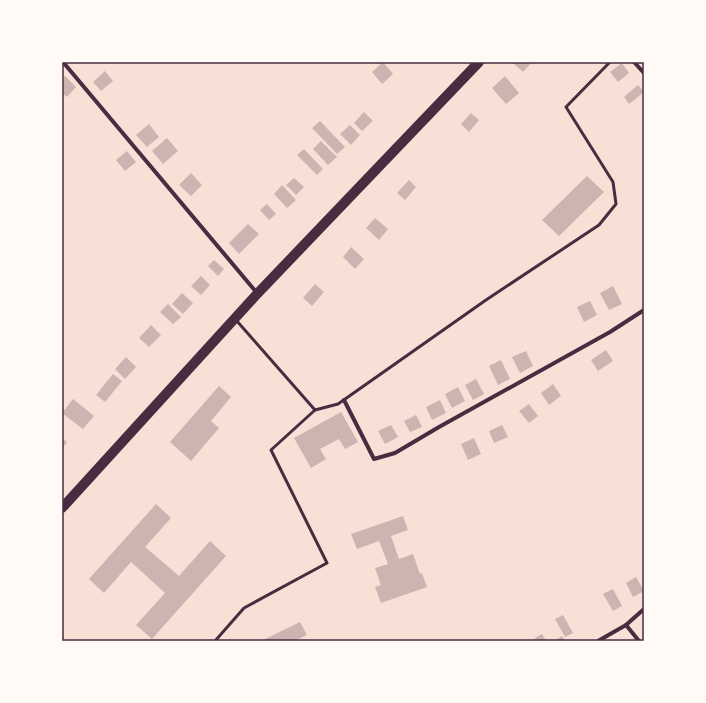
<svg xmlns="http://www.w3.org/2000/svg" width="706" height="703" viewBox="0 0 706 703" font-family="Commissioner,sans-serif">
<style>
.building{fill:#ccb4b1}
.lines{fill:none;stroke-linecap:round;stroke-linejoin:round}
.service{stroke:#4a2c40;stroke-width:3}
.minor{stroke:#4a2c40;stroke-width:4}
.trunk{stroke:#4a2c40;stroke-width:10}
.neatline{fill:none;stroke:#4a2c40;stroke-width:1.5}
</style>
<rect width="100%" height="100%" fill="#f7e1d7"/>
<g class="building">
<polygon points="383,62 393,74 382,84 372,72"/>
<polygon points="516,62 532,62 523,72 514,64"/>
<polygon points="622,63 629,73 618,82 610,72"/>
<polygon points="105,71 113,81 101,91 93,82"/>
<polygon points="65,76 76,87 67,97 62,93 62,79"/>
<polygon points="505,76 519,93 506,104 492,88"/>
<polygon points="638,85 644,92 629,104 624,97"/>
<polygon points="364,112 373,121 362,131 354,123"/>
<polygon points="471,113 479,120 469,132 461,124"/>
<polygon points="320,121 345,147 337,154 312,128"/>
<polygon points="149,124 159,137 147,147 136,135"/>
<polygon points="350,125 360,135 351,145 340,134"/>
<polygon points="167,138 178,151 163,164 152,151"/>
<polygon points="321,141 337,157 328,165 313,149"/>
<polygon points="304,149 323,169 317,175 297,155"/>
<polygon points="127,151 136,162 125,171 116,160"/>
<polygon points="191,173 202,185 191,196 179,185"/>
<polygon points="587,176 604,192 559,236 542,220"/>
<polygon points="294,178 304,187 296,195 286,185"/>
<polygon points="409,180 416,187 405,200 397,193"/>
<polygon points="282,185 296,200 287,208 274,194"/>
<polygon points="267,204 276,214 269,220 260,210"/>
<polygon points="375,218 388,229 379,240 366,228"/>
<polygon points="248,224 259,234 239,254 229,243"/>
<polygon points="351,247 364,259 355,269 343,257"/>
<polygon points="214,260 224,269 218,276 208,266"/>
<polygon points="201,276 210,285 201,295 191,286"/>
<polygon points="315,284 324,292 312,306 303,298"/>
<polygon points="613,286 622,304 609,310 600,293"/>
<polygon points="182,293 193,303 183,314 172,304"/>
<polygon points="590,301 597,315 584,322 577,307"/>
<polygon points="168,304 181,317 173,324 160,312"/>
<polygon points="151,325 161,335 149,347 139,338"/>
<polygon points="606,350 613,361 598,371 591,360"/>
<polygon points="526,351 533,366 520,373 512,357"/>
<polygon points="126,357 136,367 125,379 115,369"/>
<polygon points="501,360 510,379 498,385 489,366"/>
<polygon points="113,374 122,381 105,402 96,395"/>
<polygon points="476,379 484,394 473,400 465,385"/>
<polygon points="553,384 561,396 549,405 541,393"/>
<polygon points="219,386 231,397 211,421 219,428 191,461 170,442"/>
<polygon points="458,387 465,401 452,408 445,394"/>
<polygon points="73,399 94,416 83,429 62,413"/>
<polygon points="440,400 446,413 432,420 426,407"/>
<polygon points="529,404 538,416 529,423 519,411"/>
<polygon points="341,412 358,442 345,449 339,439 320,449 326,459 311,468 294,438"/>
<polygon points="416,415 422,427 410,432 404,421"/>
<polygon points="391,425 398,437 385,444 378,431"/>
<polygon points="502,425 508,437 494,443 489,431"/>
<polygon points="62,438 67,442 62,449"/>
<polygon points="474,438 481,454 468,460 461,444"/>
<polygon points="156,504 171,518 145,547 179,576 210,541 226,556 152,639 136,625 165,593 131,562 104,593 89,579"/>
<polygon points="403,516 408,530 391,536 399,559 413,554 420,574 422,573 427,587 381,603 375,587 381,585 375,568 388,564 379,541 357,549 351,534"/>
<polygon points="636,577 644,591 633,597 626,583"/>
<polygon points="613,589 622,606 613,611 603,594"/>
<polygon points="563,615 573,633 565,637 555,619"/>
<polygon points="300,622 307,635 294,641 261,641"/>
<polygon points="542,634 546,641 537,641 535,638"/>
<polygon points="562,636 565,641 553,641"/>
</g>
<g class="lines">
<g class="service">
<polyline points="236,320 315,410 338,404 486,300 599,225 616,204 613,182 566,107 610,62"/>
<polyline points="215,641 244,608 327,563 271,450 315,410"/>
</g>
<g class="minor">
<polyline points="63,62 257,293"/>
<polyline points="634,62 644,73"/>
<polyline points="344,400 374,459 395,453 439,427 610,332 644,310"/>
<polyline points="626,625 639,641"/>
<polyline points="598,641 626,625 644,609"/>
</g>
<polyline class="trunk" points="62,508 257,294 479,62"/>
</g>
<rect width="706" height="703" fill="none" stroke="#fffaf5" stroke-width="126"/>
<rect x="63" y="63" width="580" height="577" class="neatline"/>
</svg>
